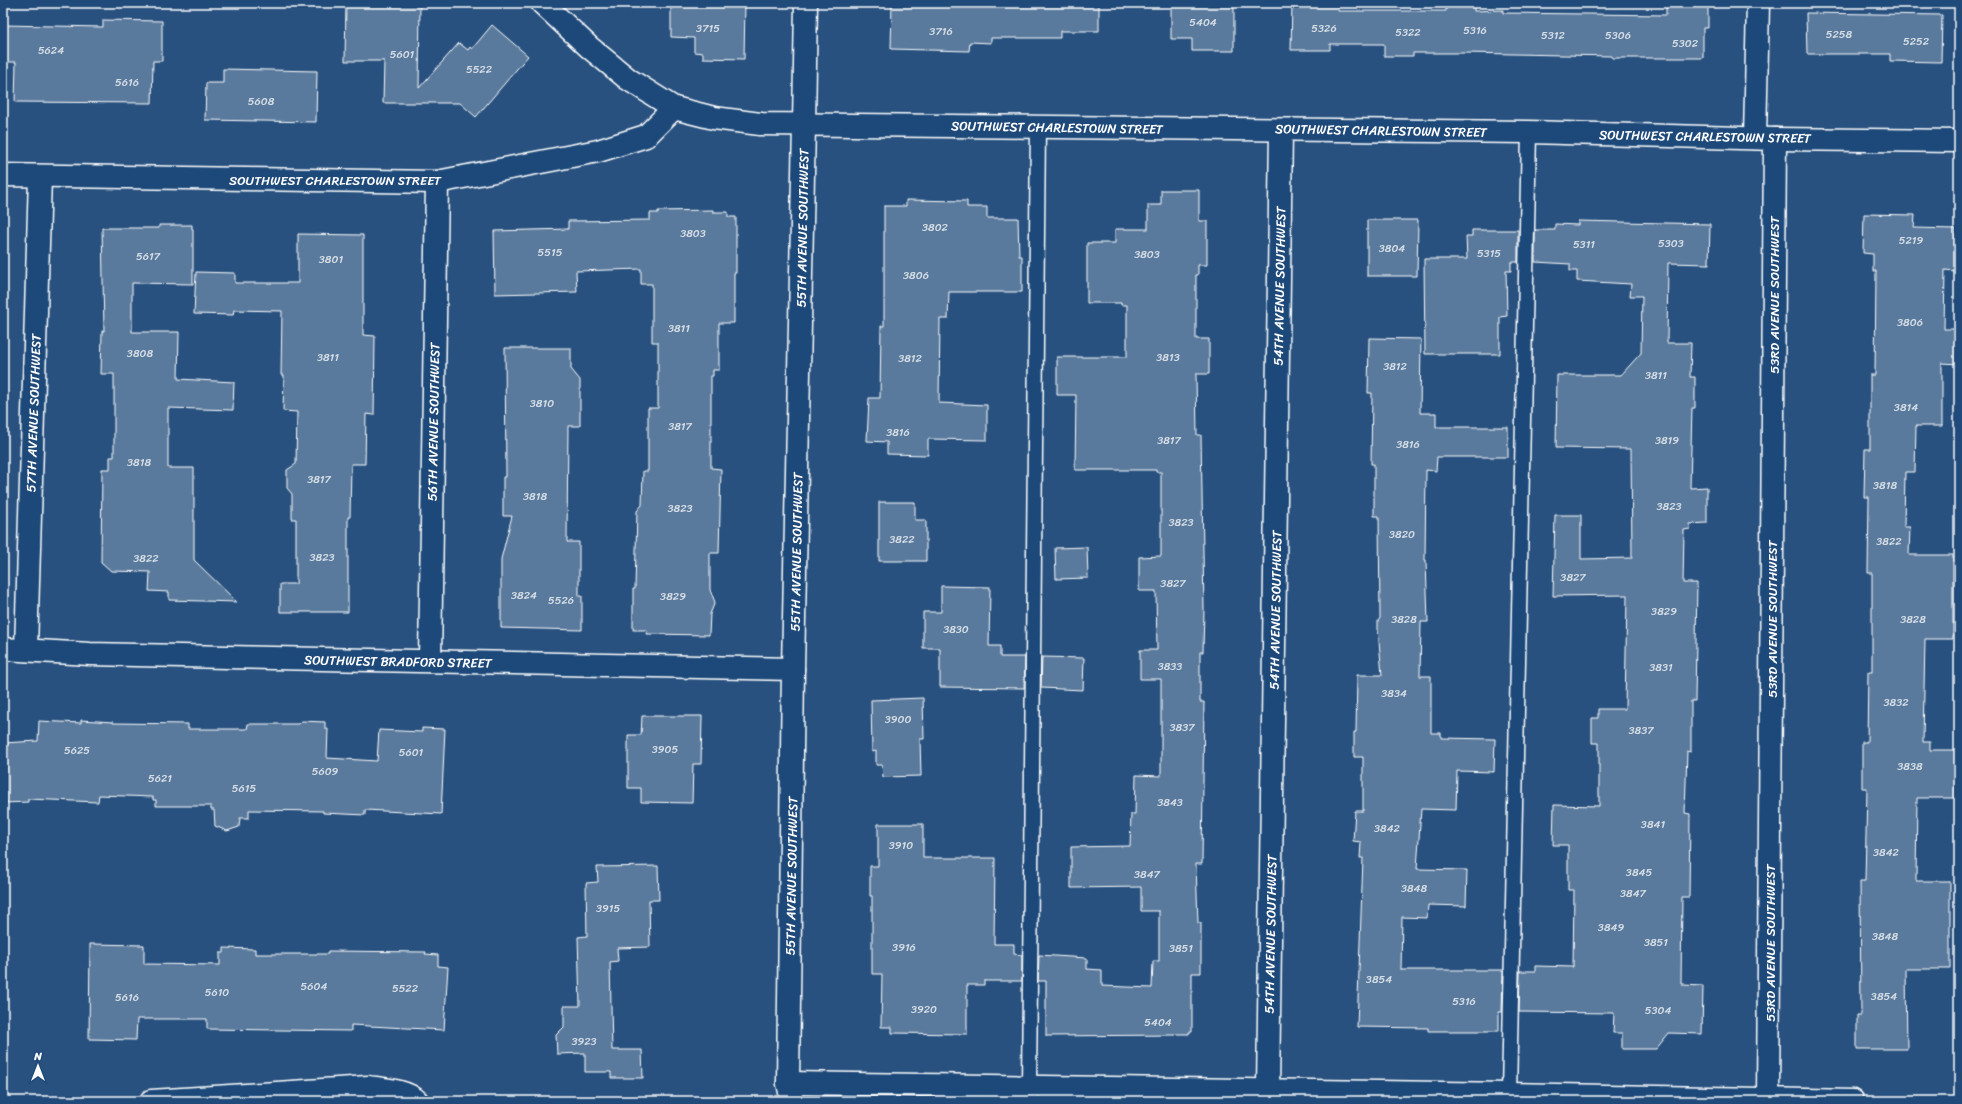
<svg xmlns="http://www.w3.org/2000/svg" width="1962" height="1104" viewBox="0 0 1962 1104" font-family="Sriracha,sans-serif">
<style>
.building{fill:#5a7a9d;stroke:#fff}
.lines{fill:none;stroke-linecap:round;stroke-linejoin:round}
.lane-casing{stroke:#fff;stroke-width:17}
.street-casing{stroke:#fff;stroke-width:25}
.secondary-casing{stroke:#fff;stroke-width:25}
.lane{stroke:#1f4a7a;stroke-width:14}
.street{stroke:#1f4a7a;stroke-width:22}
.secondary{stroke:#1f4a7a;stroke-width:22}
.labels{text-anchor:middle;stroke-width:3.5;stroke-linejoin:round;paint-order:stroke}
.number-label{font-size:11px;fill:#d6dee6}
.street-label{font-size:13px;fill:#fff;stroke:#1f4a7a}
</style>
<rect width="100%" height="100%" fill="#28517f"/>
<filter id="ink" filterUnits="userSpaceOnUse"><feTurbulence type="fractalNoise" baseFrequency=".025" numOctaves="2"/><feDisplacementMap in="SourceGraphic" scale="8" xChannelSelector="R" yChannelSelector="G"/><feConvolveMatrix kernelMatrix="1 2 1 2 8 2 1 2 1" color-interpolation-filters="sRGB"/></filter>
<g filter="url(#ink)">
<g class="building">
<polygon points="346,3 420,3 419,88 459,43 468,50 470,47 472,49 492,25 528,56 476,117 460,103 383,103 384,61 345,61"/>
<polygon points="671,3 745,3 744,59 703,58 703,53 694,52 694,38 671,37"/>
<polygon points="892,3 1099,3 1099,31 1060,31 1060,38 991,38 991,43 970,42 969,51 891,49"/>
<polygon points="1183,3 1234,3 1234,51 1192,51 1192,39 1171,39 1171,5 1183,5"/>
<polygon points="1292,3 1338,3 1338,11 1446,11 1446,3 1474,3 1474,11 1503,10 1503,13 1666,15 1666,4 1708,4 1708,28 1703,28 1703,58 1612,58 1612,56 1464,53 1413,53 1413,56 1384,56 1384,44 1330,44 1330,50 1291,50"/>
<polygon points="1806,13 1942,15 1941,62 1890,61 1890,54 1807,54"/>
<polygon points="103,20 162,21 162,61 153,61 152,103 15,102 16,62 3,62 3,25 103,27"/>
<polygon points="223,69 317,71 316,122 205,120 206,83 223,83"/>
<polygon points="1161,190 1199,190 1199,221 1207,221 1207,265 1198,265 1198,275 1196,275 1196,339 1209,339 1209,374 1196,374 1197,435 1201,435 1204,610 1203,652 1200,652 1200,702 1204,702 1202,864 1196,864 1198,923 1201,923 1201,973 1192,973 1192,1032 1189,1032 1189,1034 1176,1034 1176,1035 1046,1036 1046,981 1038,981 1039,955 1087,958 1087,969 1102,970 1102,986 1152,988 1153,961 1159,961 1159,911 1141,911 1141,887 1071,888 1071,847 1130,846 1131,814 1135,814 1136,775 1161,776 1161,679 1140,679 1140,650 1157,650 1156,591 1139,591 1139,557 1161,556 1161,472 1156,472 1156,470 1075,470 1076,395 1057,395 1057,357 1127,357 1127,305 1121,305 1121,303 1087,303 1087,243 1115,243 1115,229 1148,229 1148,205 1161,205"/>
<polygon points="906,200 967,201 967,207 987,207 987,218 1018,218 1019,256 1022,256 1022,292 949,292 948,319 940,319 939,403 987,405 987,440 928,439 928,455 887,454 887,442 867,441 869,398 880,398 881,326 884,326 884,206 906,206"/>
<polygon points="713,210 713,212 728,212 728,217 736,217 736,273 734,273 734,323 719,323 719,370 713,370 713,376 711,376 711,468 721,469 719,553 710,553 710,590 715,602 710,614 709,635 647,634 647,630 633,630 633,589 635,589 637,511 642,505 643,471 648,471 648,408 658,408 658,342 652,342 652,284 641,284 641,269 576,271 577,292 495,294 494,231 568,229 568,221 650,220 650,213 658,213 658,211"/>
<polygon points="1864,214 1915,215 1914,228 1956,229 1955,271 1945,270 1944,329 1959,329 1959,364 1942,363 1942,426 1916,426 1915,472 1905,472 1904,527 1910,527 1909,555 1953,555 1953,639 1925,639 1923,742 1930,742 1930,750 1959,750 1959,798 1917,798 1916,881 1950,881 1950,969 1906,969 1907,1049 1857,1049 1857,1015 1861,1015 1860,881 1865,881 1867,788 1862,788 1862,742 1867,742 1868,672 1872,672 1872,573 1868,573 1869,497 1864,497 1865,449 1870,449 1870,375 1875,375 1876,271 1873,271 1873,254 1863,253"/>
<polygon points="1367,220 1418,220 1417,276 1367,276"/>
<polygon points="1578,221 1710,224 1709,264 1668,263 1667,343 1691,343 1690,377 1695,377 1695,408 1692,408 1690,488 1707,487 1707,523 1690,524 1690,529 1684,530 1683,583 1697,583 1695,701 1691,701 1691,752 1687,751 1685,813 1690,814 1689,897 1682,897 1681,983 1683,983 1683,985 1703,986 1702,1034 1669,1033 1656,1049 1622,1049 1622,1033 1613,1033 1614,1013 1519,1012 1520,971 1536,971 1536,966 1573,967 1574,890 1568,890 1568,845 1553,845 1554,805 1599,806 1599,743 1592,743 1592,718 1598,718 1598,709 1625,709 1627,595 1553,596 1555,515 1581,515 1581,559 1632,558 1631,449 1556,448 1557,375 1621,375 1641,353 1642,296 1630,296 1631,284 1577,281 1577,271 1570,271 1570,264 1535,262 1535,230 1555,230 1555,224 1578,225"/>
<polygon points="159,225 192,225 192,229 193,229 193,284 132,283 132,332 179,332 178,379 234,382 233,410 168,408 168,468 194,468 194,560 237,602 169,600 169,592 149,591 150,572 111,571 101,562 102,469 110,469 110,457 114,457 114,374 101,374 102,331 104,331 102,228 159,228"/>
<polygon points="1472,230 1518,230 1518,262 1511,262 1511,271 1506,271 1507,316 1500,317 1500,354 1425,354 1424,259 1467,259 1466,236 1472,236"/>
<polygon points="298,234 363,235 363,335 375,336 374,415 366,414 365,464 351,464 350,517 348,517 348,612 280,612 280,584 296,584 296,519 292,519 292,494 287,488 287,470 296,464 297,412 283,411 284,375 281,375 282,311 234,310 233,315 194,314 196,272 235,273 235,283 298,283"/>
<polygon points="1369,338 1421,339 1420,413 1436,413 1436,427 1508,427 1508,457 1437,457 1436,471 1426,470 1425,560 1426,560 1428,622 1421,622 1420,676 1431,676 1431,733 1441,733 1441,738 1495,739 1494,772 1457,771 1456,810 1421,809 1417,869 1467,870 1466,906 1428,905 1427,918 1402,917 1401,970 1503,970 1502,1012 1499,1012 1499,1031 1428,1031 1428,1028 1357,1027 1363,858 1360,858 1361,842 1353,841 1355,811 1363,811 1363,757 1354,757 1354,732 1356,732 1357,675 1382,675 1378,630 1378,621 1380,618 1379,516 1374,516 1374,464 1371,464 1372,393 1368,393"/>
<polygon points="505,348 571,348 571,369 580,380 580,426 568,426 567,542 579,542 579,596 582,596 582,630 501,628 501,559 512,516 503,516 503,477 506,477"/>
<polygon points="879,502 915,502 915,520 926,520 926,561 879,561"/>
<polygon points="1087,547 1088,578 1056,579 1055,548"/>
<polygon points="941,586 990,587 989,646 1000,646 1000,657 1025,657 1024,688 940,687 940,648 923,648 923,612 941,612"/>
<polygon points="1042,657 1084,658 1083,690 1041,688"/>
<polygon points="923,698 924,739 920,739 921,776 883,777 882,765 876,765 876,751 872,752 871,700"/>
<polygon points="642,716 702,716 701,764 693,764 692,803 641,802 641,788 628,788 628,735 641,735"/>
<polygon points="81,720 113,722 113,723 188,724 188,729 247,729 248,724 298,724 302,721 325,722 325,729 328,729 327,758 377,761 379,730 422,732 422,728 445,729 441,814 365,810 365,815 323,813 323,811 249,810 249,818 240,818 239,827 227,831 215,826 214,810 211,810 211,806 156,806 156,800 153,800 153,797 99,795 98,802 28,799 28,802 3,803 3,743 38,741 39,721 81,723"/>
<polygon points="878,824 923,824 923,858 995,858 994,944 1014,944 1014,954 1022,955 1022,981 984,981 984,985 967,985 967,1034 892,1033 892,1027 881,1027 882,974 872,974 872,896 870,896 870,866 878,866"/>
<polygon points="658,866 659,900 649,900 650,947 617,948 618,961 610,962 612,1050 642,1050 643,1078 611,1078 611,1072 585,1072 585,1053 557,1054 556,1035 564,1027 564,1006 580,1006 578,937 587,936 586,883 598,882 597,867"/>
<polygon points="90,944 144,945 144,964 220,965 220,953 224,953 224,948 255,949 255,954 328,954 328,951 426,952 425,954 438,955 438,966 448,967 444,1030 351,1025 351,1031 207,1029 207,1019 137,1019 136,1040 89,1039"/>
</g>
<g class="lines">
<g class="lane-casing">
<g id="lane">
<polyline points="1029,1087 1038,126"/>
<polyline points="1509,1094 1529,132"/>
</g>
</g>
<g class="street-casing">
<g id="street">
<polyline points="804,125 806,3"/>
<polyline points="1755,138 1758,3"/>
<polyline points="3,175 437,182 598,151 646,136 674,108"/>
<polyline points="3,649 90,654 793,669"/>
<polyline points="26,650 40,177"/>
<polyline points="430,661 437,182"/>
<polyline points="788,1083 1509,1094 1853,1101"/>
<polyline points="1268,1090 1281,130"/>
<polyline points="1768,1099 1775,139"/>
<path d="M151,1101L368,1087C382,1089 407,1090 417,1101"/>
</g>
</g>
<g class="secondary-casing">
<g id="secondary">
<polyline points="542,3 589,47 628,79 674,108 714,118 760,124 1529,132 1775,139 1959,141"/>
<polyline points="792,1101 788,1083 793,669 804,125"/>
</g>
</g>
<use href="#lane" class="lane"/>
<use href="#street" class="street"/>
<use href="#secondary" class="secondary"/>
</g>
</g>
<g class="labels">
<g class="number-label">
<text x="1203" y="26">5404</text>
<text x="708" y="32">3715</text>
<text x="1324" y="32">5326</text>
<text x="1475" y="34">5316</text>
<text x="941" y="35">3716</text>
<text x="1408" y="36">5322</text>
<text x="1839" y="38">5258</text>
<text x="1553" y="39">5312</text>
<text x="1618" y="39">5306</text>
<text x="1916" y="45">5252</text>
<text x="1685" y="47">5302</text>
<text x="51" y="54">5624</text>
<text x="402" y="58">5601</text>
<text x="479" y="73">5522</text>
<text x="127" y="86">5616</text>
<text x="261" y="105">5608</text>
<text x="935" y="231">3802</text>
<text x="693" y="237">3803</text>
<text x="1911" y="244">5219</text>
<text x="1671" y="247">5303</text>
<text x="1584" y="248">5311</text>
<text x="1392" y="252">3804</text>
<text x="550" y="256">5515</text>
<text x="1489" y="257">5315</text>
<text x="1147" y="258">3803</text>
<text x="148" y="260">5617</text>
<text x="331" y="263">3801</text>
<text x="916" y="279">3806</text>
<text x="1910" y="326">3806</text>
<text x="679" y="332">3811</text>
<text x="140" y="357">3808</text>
<text x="328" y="361">3811</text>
<text x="1168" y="361">3813</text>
<text x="910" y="362">3812</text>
<text x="1395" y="370">3812</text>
<text x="1656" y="379">3811</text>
<text x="542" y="407">3810</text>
<text x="1906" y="411">3814</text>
<text x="680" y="430">3817</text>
<text x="898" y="436">3816</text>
<text x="1169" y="444">3817</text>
<text x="1667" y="444">3819</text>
<text x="1408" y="448">3816</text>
<text x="139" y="466">3818</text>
<text x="319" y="483">3817</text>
<text x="1885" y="489">3818</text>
<text x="535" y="500">3818</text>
<text x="1669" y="510">3823</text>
<text x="680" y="512">3823</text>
<text x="1181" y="526">3823</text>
<text x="1402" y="538">3820</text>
<text x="902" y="543">3822</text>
<text x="1889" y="545">3822</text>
<text x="322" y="561">3823</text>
<text x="146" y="562">3822</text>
<text x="1573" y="581">3827</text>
<text x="1173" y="587">3827</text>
<text x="524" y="599">3824</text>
<text x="673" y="600">3829</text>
<text x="561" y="604">5526</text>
<text x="1664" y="615">3829</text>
<text x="1404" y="623">3828</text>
<text x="1913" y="623">3828</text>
<text x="956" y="633">3830</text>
<text x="1170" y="670">3833</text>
<text x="1661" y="671">3831</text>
<text x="1394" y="697">3834</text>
<text x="1896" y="706">3832</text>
<text x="898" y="723">3900</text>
<text x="1182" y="731">3837</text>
<text x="1641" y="734">3837</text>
<text x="665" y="753">3905</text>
<text x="77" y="754">5625</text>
<text x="411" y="756">5601</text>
<text x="1910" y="770">3838</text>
<text x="325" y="775">5609</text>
<text x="160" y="782">5621</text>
<text x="244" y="792">5615</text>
<text x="1170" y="806">3843</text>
<text x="1653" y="828">3841</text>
<text x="1387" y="832">3842</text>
<text x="901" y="849">3910</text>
<text x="1886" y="856">3842</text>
<text x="1639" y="876">3845</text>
<text x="1147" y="878">3847</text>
<text x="1414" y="892">3848</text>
<text x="1633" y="897">3847</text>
<text x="608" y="912">3915</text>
<text x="1611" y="931">3849</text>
<text x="1885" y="940">3848</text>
<text x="1656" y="946">3851</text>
<text x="904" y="951">3916</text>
<text x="1181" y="952">3851</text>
<text x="1379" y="983">3854</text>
<text x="314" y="990">5604</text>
<text x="405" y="992">5522</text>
<text x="217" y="996">5610</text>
<text x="1884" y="1000">3854</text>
<text x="127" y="1001">5616</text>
<text x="1464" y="1005">5316</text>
<text x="924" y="1013">3920</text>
<text x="1658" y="1014">5304</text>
<text x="1158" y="1026">5404</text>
<text x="584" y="1045">3923</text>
</g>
<g class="street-label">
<text transform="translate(1057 127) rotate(1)" y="5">SOUTHWEST CHARLESTOWN STREET</text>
<text transform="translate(1381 130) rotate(1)" y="5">SOUTHWEST CHARLESTOWN STREET</text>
<text transform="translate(1705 136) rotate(1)" y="5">SOUTHWEST CHARLESTOWN STREET</text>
<text x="335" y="185">SOUTHWEST CHARLESTOWN STREET</text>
<text transform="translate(802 228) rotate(-89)" y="5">55TH AVENUE SOUTHWEST</text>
<text transform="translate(1279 286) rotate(-89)" y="5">54TH AVENUE SOUTHWEST</text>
<text transform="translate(1774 295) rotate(-90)" y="5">53RD AVENUE SOUTHWEST</text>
<text transform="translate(33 413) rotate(-88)" y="5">57TH AVENUE SOUTHWEST</text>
<text transform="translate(433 422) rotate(-89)" y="5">56TH AVENUE SOUTHWEST</text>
<text transform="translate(796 552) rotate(-89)" y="5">55TH AVENUE SOUTHWEST</text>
<text transform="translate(1275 610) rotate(-89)" y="5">54TH AVENUE SOUTHWEST</text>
<text transform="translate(1772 619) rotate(-90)" y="5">53RD AVENUE SOUTHWEST</text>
<text transform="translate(398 661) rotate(1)" y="5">SOUTHWEST BRADFORD STREET</text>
<text transform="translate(791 876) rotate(-89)" y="5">55TH AVENUE SOUTHWEST</text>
<text transform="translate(1270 934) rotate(-89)" y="5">54TH AVENUE SOUTHWEST</text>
<text transform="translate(1770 943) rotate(-90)" y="5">53RD AVENUE SOUTHWEST</text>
</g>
</g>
<rect width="1962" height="1104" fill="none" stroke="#1f4a7a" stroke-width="16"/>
<rect x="8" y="8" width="1946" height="1088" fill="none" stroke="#fff" stroke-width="1.5" filter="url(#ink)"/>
<g transform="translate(38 1066)" stroke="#1f4a7a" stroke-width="3" paint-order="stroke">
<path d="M0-3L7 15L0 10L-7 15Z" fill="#ffffff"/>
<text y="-6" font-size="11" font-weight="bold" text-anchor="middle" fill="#ffffff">N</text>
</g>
</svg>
